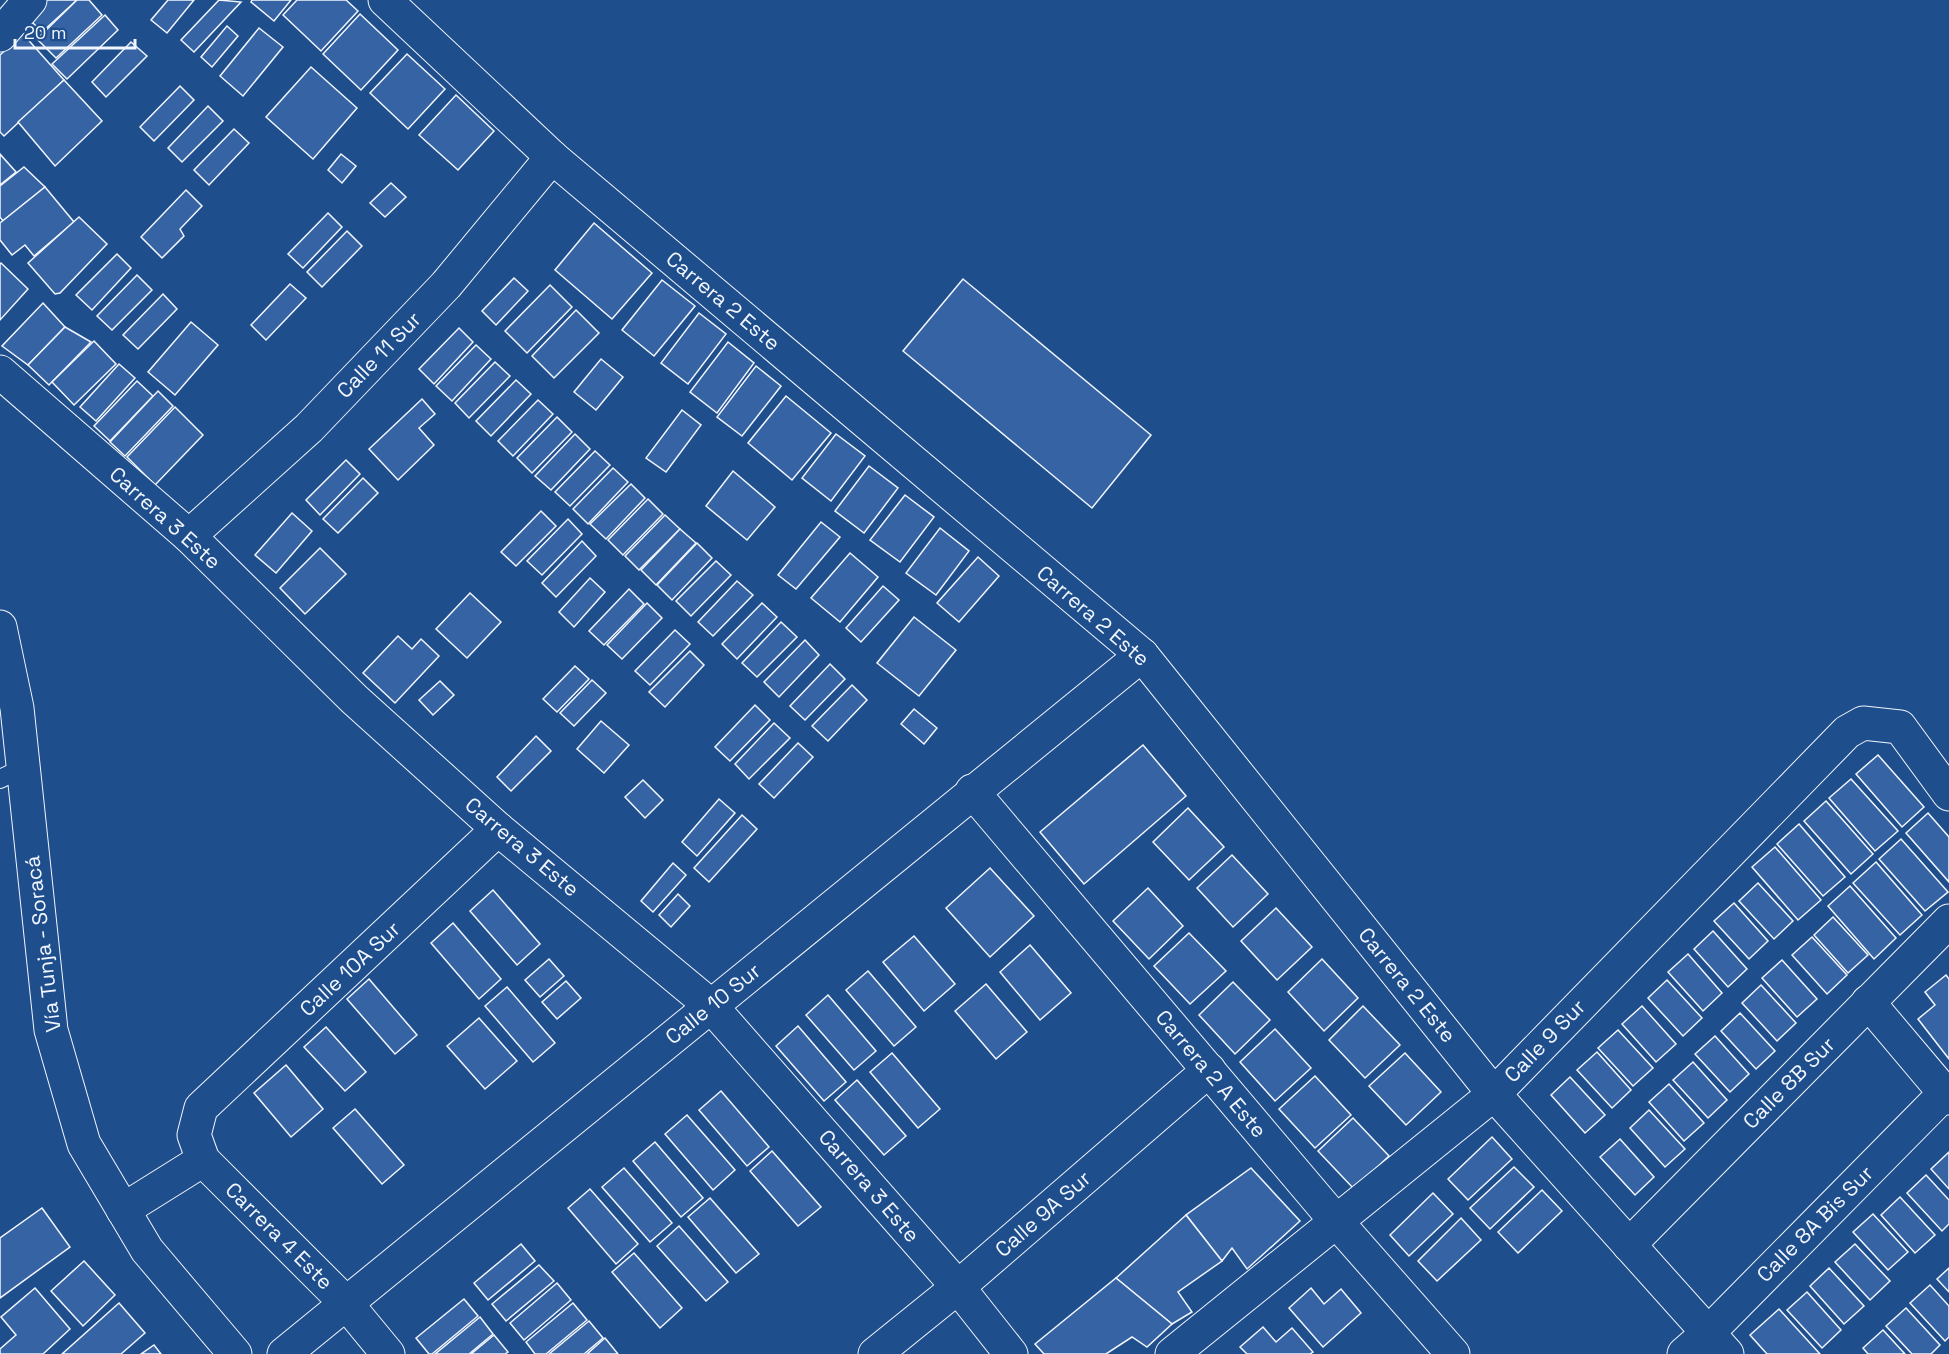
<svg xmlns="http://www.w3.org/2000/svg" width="1949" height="1354" viewBox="0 0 1949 1354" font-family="'Space Grotesk',sans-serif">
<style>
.building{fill:#3563a3;stroke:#f2f6ff;stroke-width:1.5}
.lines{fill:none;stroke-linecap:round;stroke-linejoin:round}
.service-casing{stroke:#f2f6ff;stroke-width:20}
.minor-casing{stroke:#f2f6ff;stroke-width:35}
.secondary-casing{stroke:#f2f6ff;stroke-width:35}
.service{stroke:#1f4e8c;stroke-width:18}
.minor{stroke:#1f4e8c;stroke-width:33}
.secondary{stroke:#1f4e8c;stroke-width:33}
.labels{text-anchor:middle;stroke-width:4.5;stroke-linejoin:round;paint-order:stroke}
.street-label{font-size:21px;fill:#f2f6ff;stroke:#1f4e8c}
</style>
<rect width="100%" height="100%" fill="#1f4e8c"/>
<g class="building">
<polygon points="42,0 77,0 42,32 25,15"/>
<polygon points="77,0 89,0 102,15 56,58 37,39"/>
<polygon points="168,0 194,0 167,33 151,20"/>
<polygon points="219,0 241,2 194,52 181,40"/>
<polygon points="252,0 291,0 274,21 251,2"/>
<polygon points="297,0 346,0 358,11 321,51 283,15"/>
<polygon points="360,14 398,50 361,90 323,54"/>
<polygon points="105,15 118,30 67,79 52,64"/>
<polygon points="227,26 238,36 212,67 201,57"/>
<polygon points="259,28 283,47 243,96 220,76"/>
<polygon points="23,34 64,80 4,136 0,132 0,55"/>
<polygon points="131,42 147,56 106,97 92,82"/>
<polygon points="407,54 445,89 408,129 370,93"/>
<polygon points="311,67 357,108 313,159 266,117"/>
<polygon points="64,80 102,121 55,166 18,122"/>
<polygon points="180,86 194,100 154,141 140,127"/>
<polygon points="456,95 494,131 458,170 419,135"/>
<polygon points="208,106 223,121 182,162 168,148"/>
<polygon points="234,129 249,143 209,185 194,170"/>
<polygon points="0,154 16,172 0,185"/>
<polygon points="341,154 356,166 342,183 328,170"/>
<polygon points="24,167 45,187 3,221 0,217 0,186"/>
<polygon points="391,183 406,197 385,217 370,203"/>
<polygon points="45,187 74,222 34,256 25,245 12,255 0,240 0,223"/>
<polygon points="186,190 202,206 180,229 184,236 162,258 141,237"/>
<polygon points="328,213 342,227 303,268 288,254"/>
<polygon points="79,217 107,244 60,293 55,294 28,263"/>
<polygon points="594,223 652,273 612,319 555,270"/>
<polygon points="347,231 362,246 322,287 307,272"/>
<polygon points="117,254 131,268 92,310 76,295"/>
<polygon points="1,263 28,289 0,320 0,264"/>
<polygon points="137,275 152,290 112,330 97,316"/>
<polygon points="514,278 528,291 496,325 482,311"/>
<polygon points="963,279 1151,435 1092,508 903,351"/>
<polygon points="662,280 695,306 654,356 622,330"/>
<polygon points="290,284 306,298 266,340 251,325"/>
<polygon points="550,285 572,307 527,353 505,331"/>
<polygon points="163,294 177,309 138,349 123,335"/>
<polygon points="43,303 65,327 28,365 2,346"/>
<polygon points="576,310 599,333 554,378 532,356"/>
<polygon points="699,313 726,334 688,384 661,363"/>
<polygon points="191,322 218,345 175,395 148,372"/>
<polygon points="65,327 91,342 49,385 28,365"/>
<polygon points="459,328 473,342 434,384 419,369"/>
<polygon points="94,341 116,364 74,405 52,382"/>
<polygon points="728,342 754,363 717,413 690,392"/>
<polygon points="476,345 491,359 452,401 436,386"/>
<polygon points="601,359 623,377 596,410 574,392"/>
<polygon points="495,362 510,376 469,418 455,403"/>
<polygon points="119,364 135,378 96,421 80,407"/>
<polygon points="756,366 781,386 742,436 717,417"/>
<polygon points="516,380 531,394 491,436 476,421"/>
<polygon points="137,381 153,396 110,441 94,426"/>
<polygon points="158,391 173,406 125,456 110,442"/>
<polygon points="786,396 831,433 792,480 748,443"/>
<polygon points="422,399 435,414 419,428 434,445 398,480 369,449"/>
<polygon points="538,400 553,414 513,456 498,441"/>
<polygon points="175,407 203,435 155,485 127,457"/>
<polygon points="682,410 701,425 666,472 646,458"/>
<polygon points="557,417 572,432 532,473 517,458"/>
<polygon points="575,434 590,449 551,490 535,476"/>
<polygon points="836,434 865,456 831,501 802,478"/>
<polygon points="595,451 610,465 570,506 555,492"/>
<polygon points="346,460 360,474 320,515 306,500"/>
<polygon points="869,466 898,488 864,533 835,511"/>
<polygon points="613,468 628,482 588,524 573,509"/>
<polygon points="733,471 775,507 747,540 706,506"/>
<polygon points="363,478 378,493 338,533 323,519"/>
<polygon points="631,484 645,498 606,539 590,524"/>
<polygon points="905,495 934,517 900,562 870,540"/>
<polygon points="648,499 663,514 623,555 608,540"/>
<polygon points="541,511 556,526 516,566 501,552"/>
<polygon points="292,513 312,531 276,573 255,555"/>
<polygon points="665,515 680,529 639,570 625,556"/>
<polygon points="568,519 582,534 542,575 527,561"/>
<polygon points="821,522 840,537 796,589 778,575"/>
<polygon points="940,528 969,551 936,595 906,573"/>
<polygon points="680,529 696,543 656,585 641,570"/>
<polygon points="582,541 596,556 556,597 542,583"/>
<polygon points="697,543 712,558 672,600 657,585"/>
<polygon points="320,548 346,574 305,614 280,588"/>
<polygon points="850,553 878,577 840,622 811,598"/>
<polygon points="978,557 999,576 959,622 937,603"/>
<polygon points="716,561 731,575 691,616 676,601"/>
<polygon points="590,578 605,592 574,627 559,612"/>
<polygon points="737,581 753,595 713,636 698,622"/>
<polygon points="883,586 899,600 861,642 846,628"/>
<polygon points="629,589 644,604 604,645 589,631"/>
<polygon points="470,593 501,622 467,658 436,629"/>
<polygon points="647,603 662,618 622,659 607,645"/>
<polygon points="762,603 777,617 737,659 722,644"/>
<polygon points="914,617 956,650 919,696 877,663"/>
<polygon points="781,622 797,637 757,677 742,663"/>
<polygon points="675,630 690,644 650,685 635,671"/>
<polygon points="398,636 412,649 421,639 439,656 395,703 363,673"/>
<polygon points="805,640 819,655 779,697 764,682"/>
<polygon points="690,651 704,665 665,707 649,692"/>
<polygon points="830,664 845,679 805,720 790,706"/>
<polygon points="575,666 589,679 557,712 543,699"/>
<polygon points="592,680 606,693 574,726 560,713"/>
<polygon points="440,681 454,695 433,715 419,700"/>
<polygon points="852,685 867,700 828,741 812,726"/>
<polygon points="755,705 770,720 730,761 715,747"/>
<polygon points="914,709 937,728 924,744 901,724"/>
<polygon points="601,721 629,745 604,773 577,749"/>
<polygon points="774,723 790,738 749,779 735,764"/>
<polygon points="536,736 551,751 511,791 497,777"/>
<polygon points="798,743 813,757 774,798 759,784"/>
<polygon points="1143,745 1186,796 1084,884 1040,832"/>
<polygon points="1878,755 1924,807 1902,827 1856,774"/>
<polygon points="1851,779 1898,831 1875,851 1829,798"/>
<polygon points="643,780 663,800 645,818 625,797"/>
<polygon points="719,799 735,813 697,856 682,842"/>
<polygon points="1826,801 1873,854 1851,874 1804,821"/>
<polygon points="1188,808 1224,847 1189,880 1153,842"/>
<polygon points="1928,813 1949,837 1949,882 1906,833"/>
<polygon points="742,815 757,829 709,882 694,868"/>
<polygon points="1799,824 1845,877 1823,896 1777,844"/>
<polygon points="1901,839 1948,892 1925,911 1879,859"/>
<polygon points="1775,847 1821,900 1798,920 1752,867"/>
<polygon points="1232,855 1268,894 1233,927 1197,888"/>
<polygon points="1876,862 1922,915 1900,935 1853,883"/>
<polygon points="673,863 686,875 653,912 641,901"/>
<polygon points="990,868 1034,916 990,957 946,908"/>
<polygon points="1758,883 1793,921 1774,939 1739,901"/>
<polygon points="1850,886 1896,938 1874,959 1828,906"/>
<polygon points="1148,888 1183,926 1149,959 1113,921"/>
<polygon points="493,890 540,944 517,965 470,911"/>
<polygon points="678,894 690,906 671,927 659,915"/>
<polygon points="1734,903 1768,941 1749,959 1714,921"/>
<polygon points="1276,908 1312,947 1277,980 1241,941"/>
<polygon points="1833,917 1868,955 1848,973 1814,935"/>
<polygon points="453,923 501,979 479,999 431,943"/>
<polygon points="1713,931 1747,969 1728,987 1694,949"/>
<polygon points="1189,933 1226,971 1190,1004 1154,966"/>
<polygon points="914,936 955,984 924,1011 883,962"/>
<polygon points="1812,937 1847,975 1827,994 1792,955"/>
<polygon points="1030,945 1071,993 1040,1020 1000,972"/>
<polygon points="1688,954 1722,993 1703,1011 1668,972"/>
<polygon points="549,959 564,976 540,997 525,980"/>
<polygon points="1322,959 1358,998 1324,1031 1288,992"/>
<polygon points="1782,960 1817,999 1797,1017 1762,978"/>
<polygon points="868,971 916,1027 894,1046 846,990"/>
<polygon points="1946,975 1949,979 1949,1059 1918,1019 1935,1005 1925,992"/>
<polygon points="369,979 417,1035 395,1054 347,999"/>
<polygon points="1667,980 1702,1018 1683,1036 1648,998"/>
<polygon points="566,981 581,998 557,1019 542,1002"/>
<polygon points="1233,982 1270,1020 1235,1054 1199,1015"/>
<polygon points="986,984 1027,1032 996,1059 955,1011"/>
<polygon points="1761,985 1796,1023 1777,1041 1742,1003"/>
<polygon points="507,987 555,1043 533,1062 485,1006"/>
<polygon points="828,995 876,1051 854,1070 806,1015"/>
<polygon points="1363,1006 1400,1045 1365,1078 1329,1040"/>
<polygon points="1642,1006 1676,1044 1656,1062 1622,1024"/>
<polygon points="1740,1013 1775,1051 1756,1069 1721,1031"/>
<polygon points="479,1018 517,1061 485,1089 447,1046"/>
<polygon points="798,1026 846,1082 824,1101 776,1046"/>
<polygon points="326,1027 366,1072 345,1091 304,1047"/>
<polygon points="1275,1029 1311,1068 1275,1101 1240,1062"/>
<polygon points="1618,1030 1653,1068 1633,1086 1598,1048"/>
<polygon points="1715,1036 1749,1074 1730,1092 1695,1054"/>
<polygon points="1597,1052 1631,1090 1612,1108 1577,1070"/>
<polygon points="892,1053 940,1109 918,1128 870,1072"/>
<polygon points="1405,1053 1441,1092 1406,1125 1369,1086"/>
<polygon points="1693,1062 1727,1100 1708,1118 1673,1080"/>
<polygon points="286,1065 323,1109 291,1137 254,1093"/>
<polygon points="1315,1076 1351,1115 1315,1148 1279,1109"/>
<polygon points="1570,1077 1605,1115 1585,1133 1551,1095"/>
<polygon points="857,1080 906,1136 884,1155 835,1100"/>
<polygon points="1669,1084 1704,1123 1684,1141 1649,1102"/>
<polygon points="721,1091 769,1147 747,1166 699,1110"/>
<polygon points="355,1109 404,1165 382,1184 333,1128"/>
<polygon points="1649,1110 1685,1149 1665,1167 1630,1128"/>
<polygon points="687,1115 735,1170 713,1190 665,1134"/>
<polygon points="1353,1118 1389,1156 1354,1189 1318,1151"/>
<polygon points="1492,1137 1512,1159 1468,1200 1448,1179"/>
<polygon points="1620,1139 1654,1177 1635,1195 1600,1157"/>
<polygon points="655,1142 703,1198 681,1217 633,1161"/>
<polygon points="772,1151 821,1207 798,1226 750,1171"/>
<polygon points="1949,1152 1949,1189 1931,1169"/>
<polygon points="1514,1167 1534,1187 1490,1229 1470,1208"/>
<polygon points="624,1168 672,1223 650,1242 602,1187"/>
<polygon points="1251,1168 1300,1221 1247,1269 1232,1248 1222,1261 1186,1215"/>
<polygon points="1926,1175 1949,1200 1949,1224 1942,1231 1907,1193"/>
<polygon points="590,1189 638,1244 616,1264 568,1208"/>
<polygon points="1542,1190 1562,1211 1518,1253 1498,1232"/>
<polygon points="1433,1193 1453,1214 1409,1256 1390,1235"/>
<polygon points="1900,1197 1935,1235 1915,1253 1881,1215"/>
<polygon points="710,1198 759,1254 736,1273 688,1217"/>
<polygon points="42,1208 70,1247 0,1298 0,1238"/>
<polygon points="1873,1214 1908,1252 1888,1270 1853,1232"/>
<polygon points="1186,1215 1222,1261 1178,1292 1192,1312 1172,1324 1116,1278"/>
<polygon points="1461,1218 1481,1240 1437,1281 1418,1261"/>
<polygon points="679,1226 728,1282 706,1301 657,1246"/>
<polygon points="521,1244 535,1261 488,1300 474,1283"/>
<polygon points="1855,1244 1890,1281 1870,1300 1835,1262"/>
<polygon points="634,1253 682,1308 660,1328 612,1272"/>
<polygon points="84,1261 115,1295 83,1326 51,1291"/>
<polygon points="539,1265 554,1281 506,1321 492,1304"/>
<polygon points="1829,1268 1864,1306 1844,1324 1810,1286"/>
<polygon points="1949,1268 1949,1292 1937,1279"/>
<polygon points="1116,1278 1172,1324 1147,1347 1132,1337 1106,1354 1044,1354 1035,1344"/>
<polygon points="557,1283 571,1300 524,1340 510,1323"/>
<polygon points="1930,1285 1949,1306 1949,1337 1945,1341 1910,1303"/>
<polygon points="35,1288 70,1329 43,1354 0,1354 0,1349 16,1335 1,1317"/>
<polygon points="1311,1288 1324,1304 1341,1289 1361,1313 1323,1347 1289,1308"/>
<polygon points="1807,1292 1841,1330 1822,1348 1787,1310"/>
<polygon points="464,1299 478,1316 432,1354 429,1354 416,1338"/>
<polygon points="119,1303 145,1333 121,1354 62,1354"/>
<polygon points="573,1303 587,1320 546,1354 535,1354 526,1342"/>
<polygon points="1906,1308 1940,1345 1931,1354 1912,1354 1886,1326"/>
<polygon points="1779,1309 1820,1354 1767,1354 1750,1335"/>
<polygon points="480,1317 493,1334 469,1354 435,1354"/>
<polygon points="589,1321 603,1338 584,1354 549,1354"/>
<polygon points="1263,1327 1276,1342 1292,1328 1313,1352 1310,1354 1247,1354 1240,1347"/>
<polygon points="1883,1330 1905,1354 1868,1354 1863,1348"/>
<polygon points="494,1335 508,1352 505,1354 471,1354"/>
<polygon points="605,1338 618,1354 587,1354"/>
<polygon points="154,1345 161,1354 141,1354"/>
</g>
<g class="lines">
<g class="service-casing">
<polyline id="service" points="0,779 23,768"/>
</g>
<g class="minor-casing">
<g id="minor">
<polyline points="385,0 552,157 1142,655 1494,1094 1727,1354"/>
<polyline points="0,35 30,0"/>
<polyline points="0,372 189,536 354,699 498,829 710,1005 958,1287 1011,1354"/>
<polyline points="189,536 309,428 446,285 552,157"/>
<polyline points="972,791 1336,1221 1453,1354"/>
<polyline points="1868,1002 1949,1098"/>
<polyline points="123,1210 203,1160"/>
<polyline points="1629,1245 1949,921"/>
<polyline points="284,1354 1142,655"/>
<polyline points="388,1354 346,1303 203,1160 194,1135 201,1108 498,829"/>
<polyline points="875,1354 958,1287 1209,1070"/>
<polyline points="1172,1354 1494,1094 1847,732 1863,723 1900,727 1949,794"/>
<polyline points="1684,1354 1708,1333 1945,1093"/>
</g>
</g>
<g class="secondary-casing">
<polyline id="secondary" points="0,627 17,708 51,1030 84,1144 147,1250 235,1354"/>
</g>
<use href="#service" class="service"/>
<use href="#minor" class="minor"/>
<use href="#secondary" class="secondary"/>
</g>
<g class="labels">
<g class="street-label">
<text transform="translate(723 301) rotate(40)" y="7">Carrera 2 Este</text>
<text transform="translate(379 355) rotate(-46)" y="7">Calle 11 Sur</text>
<text transform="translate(165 518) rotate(42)" y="7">Carrera 3 Este</text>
<text transform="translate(1093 616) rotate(41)" y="7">Carrera 2 Este</text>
<text transform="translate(522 847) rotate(40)" y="7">Carrera 3 Este</text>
<text transform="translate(43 944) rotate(-97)" y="7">Vía Tunja - Soracá</text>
<text transform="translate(350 969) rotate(-43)" y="7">Calle 10A Sur</text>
<text transform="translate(1407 985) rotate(51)" y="7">Carrera 2 Este</text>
<text transform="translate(713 1004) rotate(-39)" y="7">Calle 10 Sur</text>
<text transform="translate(1545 1041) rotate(-46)" y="7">Calle 9 Sur</text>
<text transform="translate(1211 1074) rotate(50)" y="7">Carrera 2 A Este</text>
<text transform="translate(1789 1083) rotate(-45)" y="7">Calle 8B Sur</text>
<text transform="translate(869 1186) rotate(49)" y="7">Carrera 3 Este</text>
<text transform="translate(1043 1214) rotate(-41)" y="7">Calle 9A Sur</text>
<text transform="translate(1815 1224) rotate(-45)" y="7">Calle 8A Bis Sur</text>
<text transform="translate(279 1236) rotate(45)" y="7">Carrera 4 Este</text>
</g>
</g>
<path d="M15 39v9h120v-9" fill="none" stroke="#f2f6ff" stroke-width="3"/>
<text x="24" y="39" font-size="18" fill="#f2f6ff" stroke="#1f4e8c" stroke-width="4.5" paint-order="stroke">20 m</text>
</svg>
